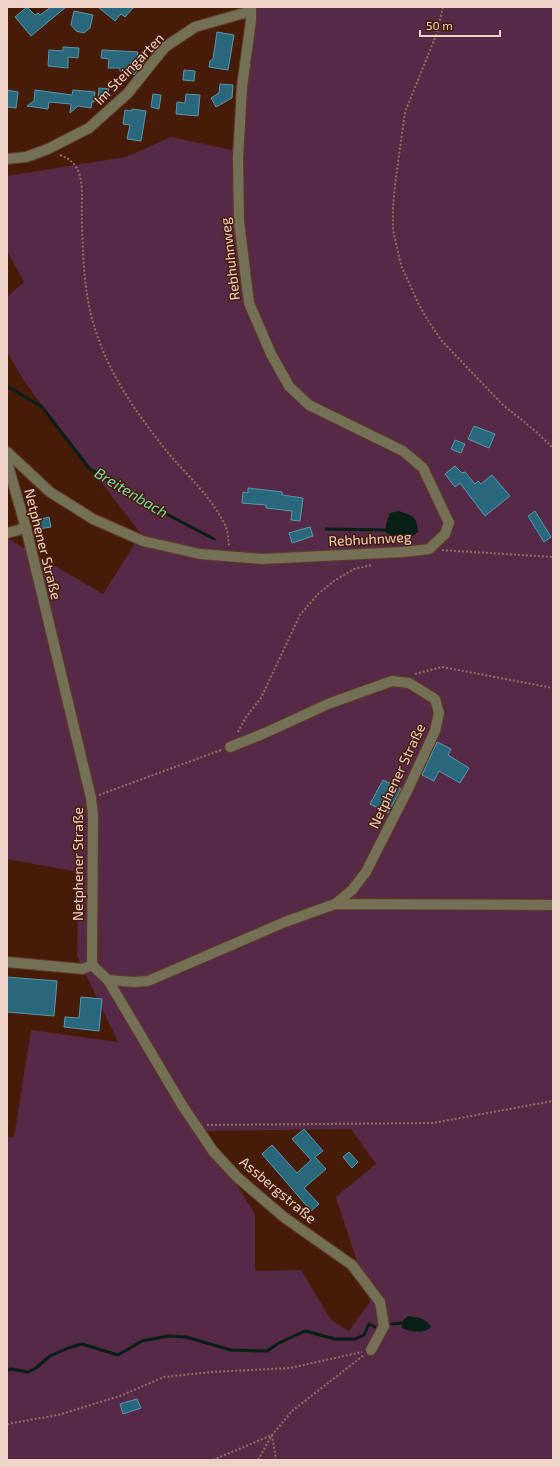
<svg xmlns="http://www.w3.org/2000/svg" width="560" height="1467" viewBox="0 0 560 1467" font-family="'Exo 2',sans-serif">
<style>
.green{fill:#562a46;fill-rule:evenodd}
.water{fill:#081f15}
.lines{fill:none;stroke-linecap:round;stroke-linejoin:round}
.stream{stroke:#081f15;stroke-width:3}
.building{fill:#28677c;stroke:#5a98ae}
.minor-casing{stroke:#613927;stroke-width:12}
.path{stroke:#936f5f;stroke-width:2;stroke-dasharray:2 2;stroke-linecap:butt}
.minor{stroke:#737055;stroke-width:10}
.labels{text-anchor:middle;stroke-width:3;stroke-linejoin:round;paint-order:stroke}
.street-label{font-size:14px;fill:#f0d3c8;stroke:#461c08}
.water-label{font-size:15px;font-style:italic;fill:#75ddaf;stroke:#461c08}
</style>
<rect width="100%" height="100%" fill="#461c08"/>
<path class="green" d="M254,7H553V1460H7V1137H14L31,1030L118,1042L77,956L79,872L7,859V538L103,594L141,534L26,384L7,352V297L24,282L7,251V176L126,157L171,137L232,150L243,63ZM351,1129L376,1164L336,1197L370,1302L349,1331L331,1320L301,1270L255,1271V1214L203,1131Z"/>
<g class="water">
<path d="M399,511C413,516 417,516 418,532L410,538L396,537L386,533V524L390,513Z"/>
<path d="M408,1316C418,1317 425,1318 431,1327C424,1334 410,1332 402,1328C401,1322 403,1320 408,1316Z"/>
</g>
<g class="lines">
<g class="stream">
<polyline points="7,386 42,407 89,468 153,507 214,539"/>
<polyline points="326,529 386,530"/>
<polyline points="392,1324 401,1323"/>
<polyline points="7,1370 11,1369 28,1372 36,1368 50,1356 68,1348 82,1344 118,1355 142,1341 168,1336 186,1337 231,1350 267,1351 279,1343 305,1331 335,1339 355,1339 364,1335 369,1324 375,1327"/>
</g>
</g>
<g class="building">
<polygon points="27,7 35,15 38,13 40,15 51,7 66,7 31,36 15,17"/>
<polygon points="98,7 134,7 125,17 121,14 115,21"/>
<polygon points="74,11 93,15 90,28 84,33 76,31 71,25"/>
<polygon points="217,32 234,35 228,70 209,67 210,61 213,59"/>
<polygon points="63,47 79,48 78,58 68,57 68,68 48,66 49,50 63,51"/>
<polygon points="102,50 138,52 137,61 145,61 134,75 130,72 120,71 120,68 108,68 109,59 101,58"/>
<polygon points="184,70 195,71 194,81 183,80"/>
<polygon points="220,84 233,85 232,98 216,107 211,98 219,93"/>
<polygon points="99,88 109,89 107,99 98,98"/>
<polygon points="7,90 18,92 16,108 7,107"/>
<polygon points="35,90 72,95 73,90 95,92 94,102 92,102 91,108 78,106 70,113 71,104 49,102 48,109 27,106 34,101"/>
<polygon points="153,94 161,95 159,109 151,107"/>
<polygon points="186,94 200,95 198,116 176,114 177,102 185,103"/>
<polygon points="132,109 146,111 141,141 127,139 130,125 123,124 125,110 132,111"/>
<polygon points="474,426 495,434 489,448 468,439"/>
<polygon points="455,440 465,444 461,453 451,449"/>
<polygon points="455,466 462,473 465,472 475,484 478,481 481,484 492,475 510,496 485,516 460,483 455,487 445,474"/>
<polygon points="248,488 282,492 282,495 303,498 300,521 291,520 292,511 266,508 266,505 242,503 243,492 248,493"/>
<polygon points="535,511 551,537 544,542 528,516"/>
<polygon points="49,517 51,527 39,529 37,520"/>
<polygon points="310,527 313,536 292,543 289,533"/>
<polygon points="437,742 451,749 448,755 469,768 460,783 439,771 434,781 422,775"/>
<polygon points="383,780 401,789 388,813 370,804"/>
<polygon points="7,977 57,981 54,1016 7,1012"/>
<polygon points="81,997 102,999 99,1031 64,1027 65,1017 79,1018"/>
<polygon points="304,1129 323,1151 315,1157 326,1169 304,1188 319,1204 311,1211 262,1154 272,1145 297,1173 311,1160 292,1139"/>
<polygon points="349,1152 358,1162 352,1168 343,1157"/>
<polygon points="137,1399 141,1408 123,1414 120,1404"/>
</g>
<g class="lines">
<g class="minor-casing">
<g id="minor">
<polyline points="7,159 26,157 48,149 89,128 128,93 165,47 195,27 251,11"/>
<polyline points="7,452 50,492 93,519 143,541 200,554 262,559 403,552 429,549 445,534 449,523 423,468 403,451 309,405 289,386 271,354 249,303 239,221 238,158 242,87 251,20 251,7"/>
<polyline points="7,462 26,528 91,798 93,816 92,965 108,980 134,982 148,981 285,922 335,904 553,905"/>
<polyline points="7,533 26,528"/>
<polyline points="230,747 265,733 328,704 392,681 409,683 435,699 439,713 435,731 409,787 366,872 352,890 335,904"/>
<polyline points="7,962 83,969 92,965"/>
<polyline points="108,980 182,1105 213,1151 237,1177 285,1218 352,1265 380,1302 384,1326 371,1350"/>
</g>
</g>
<g class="path">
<polyline points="443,7 437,33 405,112 395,185 393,207 393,230 401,265 418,303 429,322 442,341 502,404 534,430 553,448"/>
<path d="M60,155C70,159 75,163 79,173C84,189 81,205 82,221C83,259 84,299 97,335C112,379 140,418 169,454C188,476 211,497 224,523C228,529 228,539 229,546"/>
<polyline points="442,550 553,557"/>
<polyline points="415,674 442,667 553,688"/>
<polyline points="238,732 246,717 261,698 300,615 318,594 334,581 354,569 372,565"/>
<polyline points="99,795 221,750"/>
<polyline points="207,1125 433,1123 553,1101"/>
<polyline points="7,1424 58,1415 120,1396 164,1377 212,1372 290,1368 362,1352"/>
<polyline points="213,1460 272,1435 276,1460"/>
<polyline points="258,1460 272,1435 292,1411 364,1355"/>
</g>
<use href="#minor" class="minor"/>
</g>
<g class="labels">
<g class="street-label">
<text transform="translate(129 69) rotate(-46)" y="5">Im Steingarten</text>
<text transform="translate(230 259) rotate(-97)" y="5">Rebhuhnweg</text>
<text transform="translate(370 539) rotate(-3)" y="5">Rebhuhnweg</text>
<text transform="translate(43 544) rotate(76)" y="5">Netphener Straße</text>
<text transform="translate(397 776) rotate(-65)" y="5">Netphener Straße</text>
<text transform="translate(78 864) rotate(-90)" y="5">Netphener Straße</text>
<text transform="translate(278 1190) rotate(40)" y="5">Assbergstraße</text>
</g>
<g class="water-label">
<text transform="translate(131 493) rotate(31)" y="5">Breitenbach</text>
</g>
</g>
<rect width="560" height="1467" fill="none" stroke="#f0d3c8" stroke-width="16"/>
<path d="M420 30v6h80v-6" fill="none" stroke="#f0d3c8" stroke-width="2"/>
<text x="426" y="30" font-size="12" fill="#f0d3c8" stroke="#461c08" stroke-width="3" paint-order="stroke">50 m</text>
</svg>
